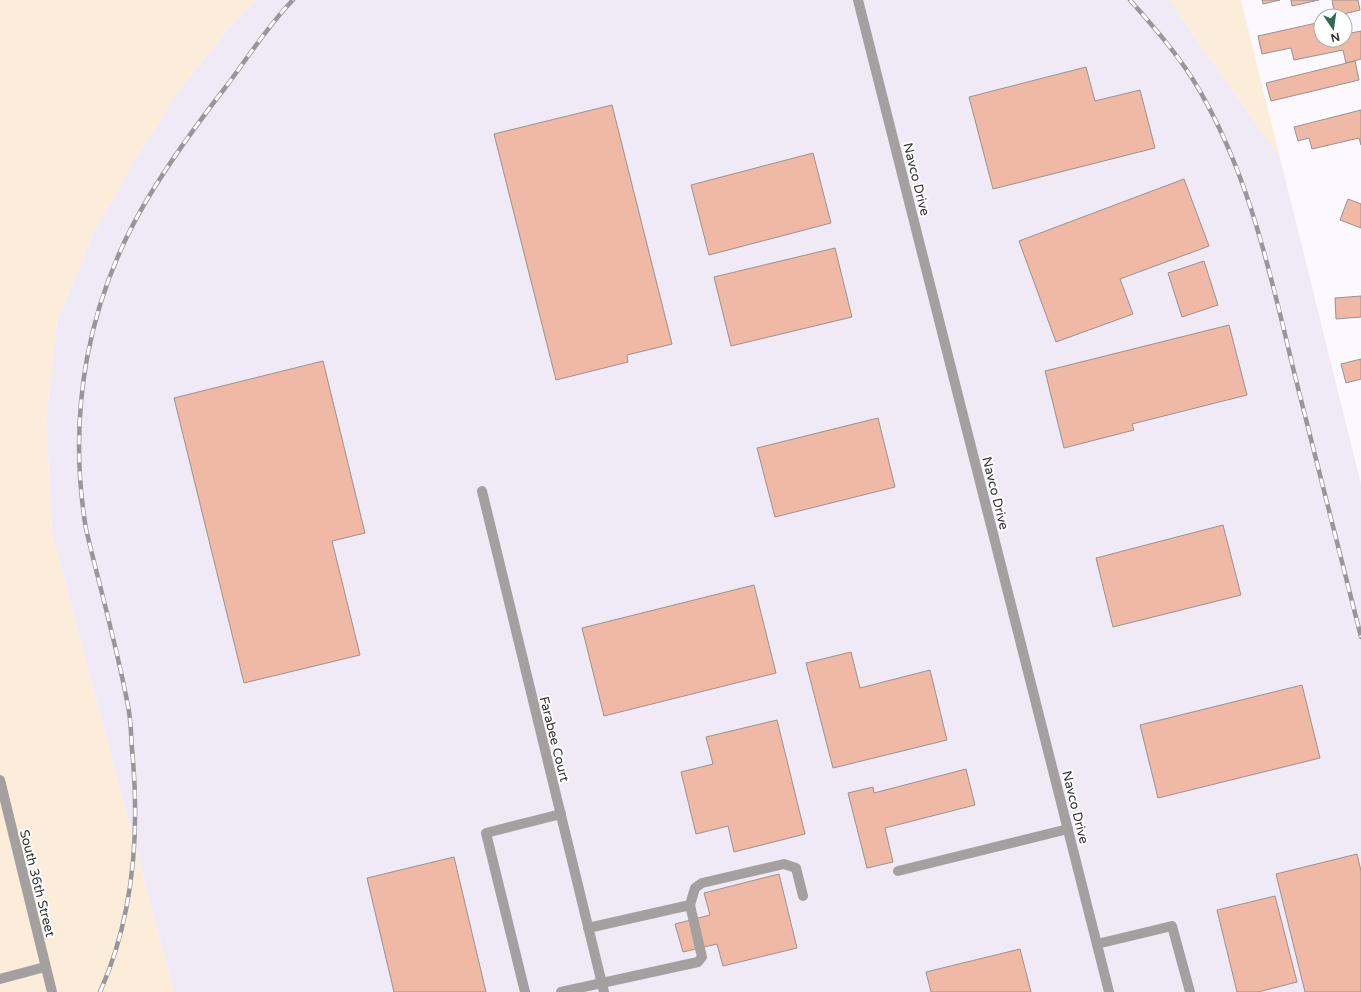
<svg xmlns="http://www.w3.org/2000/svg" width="1361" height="992" viewBox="0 0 1361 992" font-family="'Varela Round',sans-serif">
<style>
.built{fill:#f0eaf7}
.industrial{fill:#fcedda}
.building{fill:#efb9a5;stroke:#99928f}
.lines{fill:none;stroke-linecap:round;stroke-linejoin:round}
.service{stroke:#a3a09f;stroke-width:10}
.minor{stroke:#a3a09f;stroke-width:10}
.rail-casing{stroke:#98969a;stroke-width:4.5}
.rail{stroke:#fff;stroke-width:3;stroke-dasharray:9;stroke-linecap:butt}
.labels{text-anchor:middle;stroke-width:4;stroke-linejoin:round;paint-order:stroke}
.street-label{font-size:13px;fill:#323133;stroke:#fff}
</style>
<rect width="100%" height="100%" fill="#fbf8ff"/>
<polygon class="built" points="256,0 1169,0 1280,158 1361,484 1361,992 174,992 52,533 46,418 57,321 95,230 134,161 181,87 233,23"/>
<g class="industrial">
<polygon points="0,0 256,0 233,23 181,87 134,161 95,230 57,321 46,418 52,533 174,992 0,992"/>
<polygon points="1169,0 1241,0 1280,158"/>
</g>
<g class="building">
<polygon points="1262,0 1280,0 1263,4"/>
<polygon points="1291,0 1319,0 1292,6"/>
<polygon points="1332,0 1358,0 1360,10 1335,16"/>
<polygon points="1321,22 1321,40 1345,40 1345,29 1346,34 1361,31 1361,59 1346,63 1343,50 1294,60 1291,48 1262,54 1258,36"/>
<polygon points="1355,61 1359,80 1271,101 1266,83"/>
<polygon points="1086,67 1095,101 1140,90 1155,148 993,189 969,97"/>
<polygon points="612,105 672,344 627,355 628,362 556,380 494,134"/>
<polygon points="1361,110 1361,145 1359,138 1312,149 1309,138 1298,141 1294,127"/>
<polygon points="813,153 831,223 709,255 691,185"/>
<polygon points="1184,179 1209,246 1120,279 1133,314 1056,342 1019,241"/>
<polygon points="1348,199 1361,204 1361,228 1340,220"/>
<polygon points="835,248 852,317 731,346 714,277"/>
<polygon points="1204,261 1218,305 1182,317 1168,273"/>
<polygon points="1361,296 1361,317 1336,319 1335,298"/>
<polygon points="1229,325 1247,395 1132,424 1134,430 1064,448 1045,371"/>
<polygon points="1361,359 1361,379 1346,383 1341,364"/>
<polygon points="323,361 365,533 332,541 360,655 244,683 174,398"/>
<polygon points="878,418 895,487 775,517 757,448"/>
<polygon points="1223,525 1241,595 1113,627 1096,558"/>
<polygon points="754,585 776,673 604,716 582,628"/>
<polygon points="851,652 860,688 930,670 947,740 833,768 806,663"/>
<polygon points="1302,685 1320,758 1158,798 1140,725"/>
<polygon points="777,720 805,834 734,852 728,826 696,834 681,772 713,764 706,737"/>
<polygon points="966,769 975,805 885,828 893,862 867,868 848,793 873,787 874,793"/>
<polygon points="1357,854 1361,871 1361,992 1305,992 1276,874"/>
<polygon points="454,857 486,992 394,992 367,878"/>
<polygon points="779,874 797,948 723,966 717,944 683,952 675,924 710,915 704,893"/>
<polygon points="1275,896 1297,982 1258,992 1237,992 1217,910"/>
<polygon points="1020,949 1031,992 931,992 926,972"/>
</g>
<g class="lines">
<g class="service">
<polyline points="0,780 52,992"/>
<polyline points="898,871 1068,829"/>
<polyline points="690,905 695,888 702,883 784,864 796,868 803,896"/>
<polyline points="1097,944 1172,926 1190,992"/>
<polyline points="0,979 45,967"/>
<polyline points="525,992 486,833 561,814"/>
<polyline points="561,992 698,962 702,957 690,905 588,928"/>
</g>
<g class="minor">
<polyline points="858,0 1109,992"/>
<polyline points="482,491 604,992"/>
</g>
<g class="rail-casing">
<g id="rail">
<path d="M1130,0C1152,25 1174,50 1192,78C1249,169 1271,277 1296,380C1318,466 1339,552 1361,637"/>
<path d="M100,992C134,916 140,831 132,749C131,735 131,720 128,706C117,647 100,588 86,529C67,414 87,299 148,198C172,158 200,120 228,84C248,57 270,23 293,0"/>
</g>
</g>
<use href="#rail" class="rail"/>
</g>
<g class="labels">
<g class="street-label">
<text transform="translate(917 179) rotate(76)" y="5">Navco Drive</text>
<text transform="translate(996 493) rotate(76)" y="5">Navco Drive</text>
<text transform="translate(555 739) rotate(76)" y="5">Farabee Court</text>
<text transform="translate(1076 807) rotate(76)" y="5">Navco Drive</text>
<text transform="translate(38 883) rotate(76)" y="5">South 36th Street</text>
</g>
</g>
<g transform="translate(1333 28) rotate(167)"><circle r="19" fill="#ffffff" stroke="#adadad"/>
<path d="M0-3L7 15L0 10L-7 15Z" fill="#316950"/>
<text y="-6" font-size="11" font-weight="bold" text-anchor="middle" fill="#323133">N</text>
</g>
</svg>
